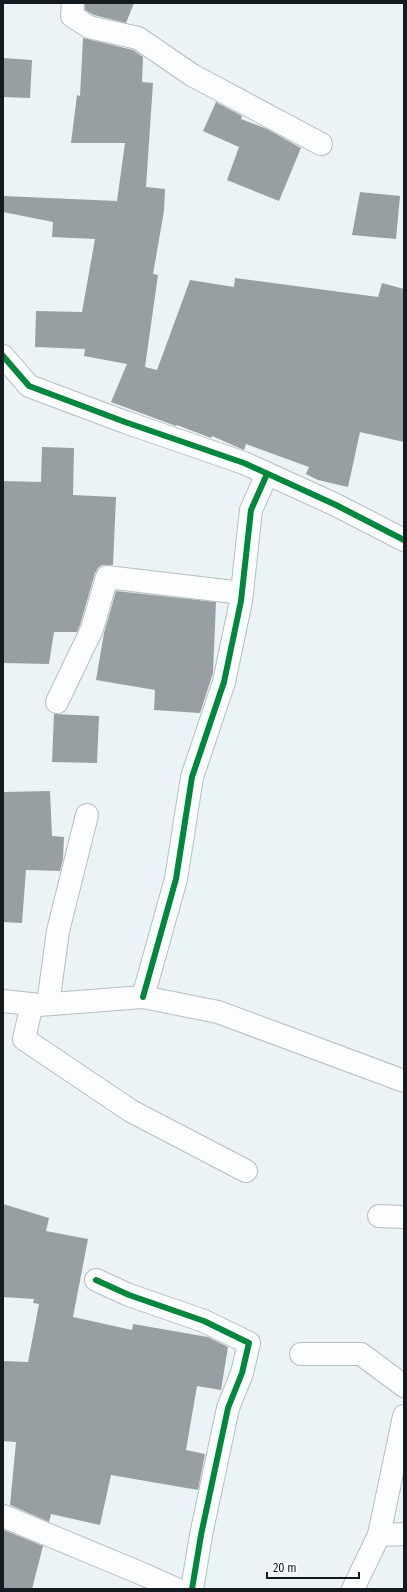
<svg xmlns="http://www.w3.org/2000/svg" width="407" height="1592" viewBox="0 0 407 1592" font-family="'Fira Sans Condensed',sans-serif">
<style>
.building{fill:#979fa3}
.lines{fill:none;stroke-linecap:round;stroke-linejoin:round}
.minor-casing{stroke:#b6bdc2;stroke-width:24}
.minor{stroke:#fcfdfe;stroke-width:22}
.cycleway-casing{stroke:#fff;stroke-width:8}
.cycleway{stroke:#00873e;stroke-width:6}
</style>
<rect width="100%" height="100%" fill="#ebf3f7"/>
<g class="building">
<polygon points="85,3 134,3 126,23 94,15 85,10"/>
<polygon points="83,38 133,50 143,57 142,82 153,83 146,187 165,189 164,211 153,274 158,275 145,367 157,370 190,280 234,287 235,278 378,297 382,283 404,289 404,442 360,432 348,487 318,480 306,474 309,467 246,444 244,450 212,436 211,438 177,425 176,426 111,402 127,364 84,356 85,349 35,347 36,311 82,312 95,239 52,237 53,222 3,212 3,196 117,201 125,143 71,143 77,95 80,96"/>
<polygon points="3,58 32,60 30,98 3,97"/>
<polygon points="216,102 242,116 241,119 267,129 301,148 279,201 227,180 239,147 203,131"/>
<polygon points="360,192 400,196 396,239 352,235"/>
<polygon points="42,447 74,448 73,495 116,497 113,565 102,565 98,568 95,573 80,625 77,632 54,632 49,664 3,663 3,481 41,482"/>
<polygon points="116,591 216,602 213,673 200,713 154,710 155,690 96,680 104,633"/>
<polygon points="54,714 99,716 97,763 52,762"/>
<polygon points="50,791 52,836 64,837 63,859 60,871 26,870 22,923 3,922 3,792"/>
<polygon points="3,1204 49,1218 46,1231 88,1239 73,1317 132,1330 133,1324 208,1337 228,1347 221,1390 197,1386 186,1450 205,1454 198,1490 111,1475 100,1525 51,1514 49,1522 10,1505 16,1442 3,1441 3,1361 28,1362 39,1304 33,1303 34,1299 3,1297"/>
<polygon points="4,1530 43,1546 32,1589 3,1589 3,1535"/>
</g>
<g class="lines">
<g class="minor-casing">
<g id="minor">
<polyline points="73,3 72,16 89,27 138,38 192,75 321,144"/>
<polyline points="3,356 29,386 125,422 244,463 336,505 404,540"/>
<polyline points="57,702 92,629 107,577 242,593"/>
<polyline points="143,997 176,879 192,777 224,682 241,601 251,510 267,474"/>
<polyline points="3,1001 39,1005 143,997 218,1012 404,1081"/>
<polyline points="32,1004 24,1039 131,1111 246,1171"/>
<polyline points="48,1004 58,931 87,815"/>
<polyline points="379,1216 404,1217"/>
<polyline points="96,1280 129,1295 204,1321 249,1343 242,1373 228,1408 201,1535 192,1589"/>
<polyline points="301,1354 361,1354 404,1386"/>
<polyline points="3,1516 145,1575 176,1589"/>
<polyline points="379,1535 404,1534"/>
<polyline points="353,1589 379,1535 404,1416"/>
</g>
</g>
<use href="#minor" class="minor"/>
<g class="cycleway-casing">
<g id="cycleway">
<polyline points="3,356 29,386 125,422 244,463 336,505 404,540"/>
<polyline points="143,997 176,879 192,777 224,682 241,601 251,510 267,474"/>
<polyline points="96,1280 129,1295 204,1321 249,1343 242,1373 228,1408 201,1535 192,1589"/>
</g>
</g>
<use href="#cycleway" class="cycleway"/>
</g>
<rect width="407" height="1592" fill="none" stroke="#131b20" stroke-width="8"/>
<path d="M267 1572v6h92v-6" fill="none" stroke="#131b20" stroke-width="2"/>
<text x="273" y="1572" font-size="12" fill="#131b20" stroke="#ffffff" stroke-width="3" paint-order="stroke">20 m</text>
</svg>
